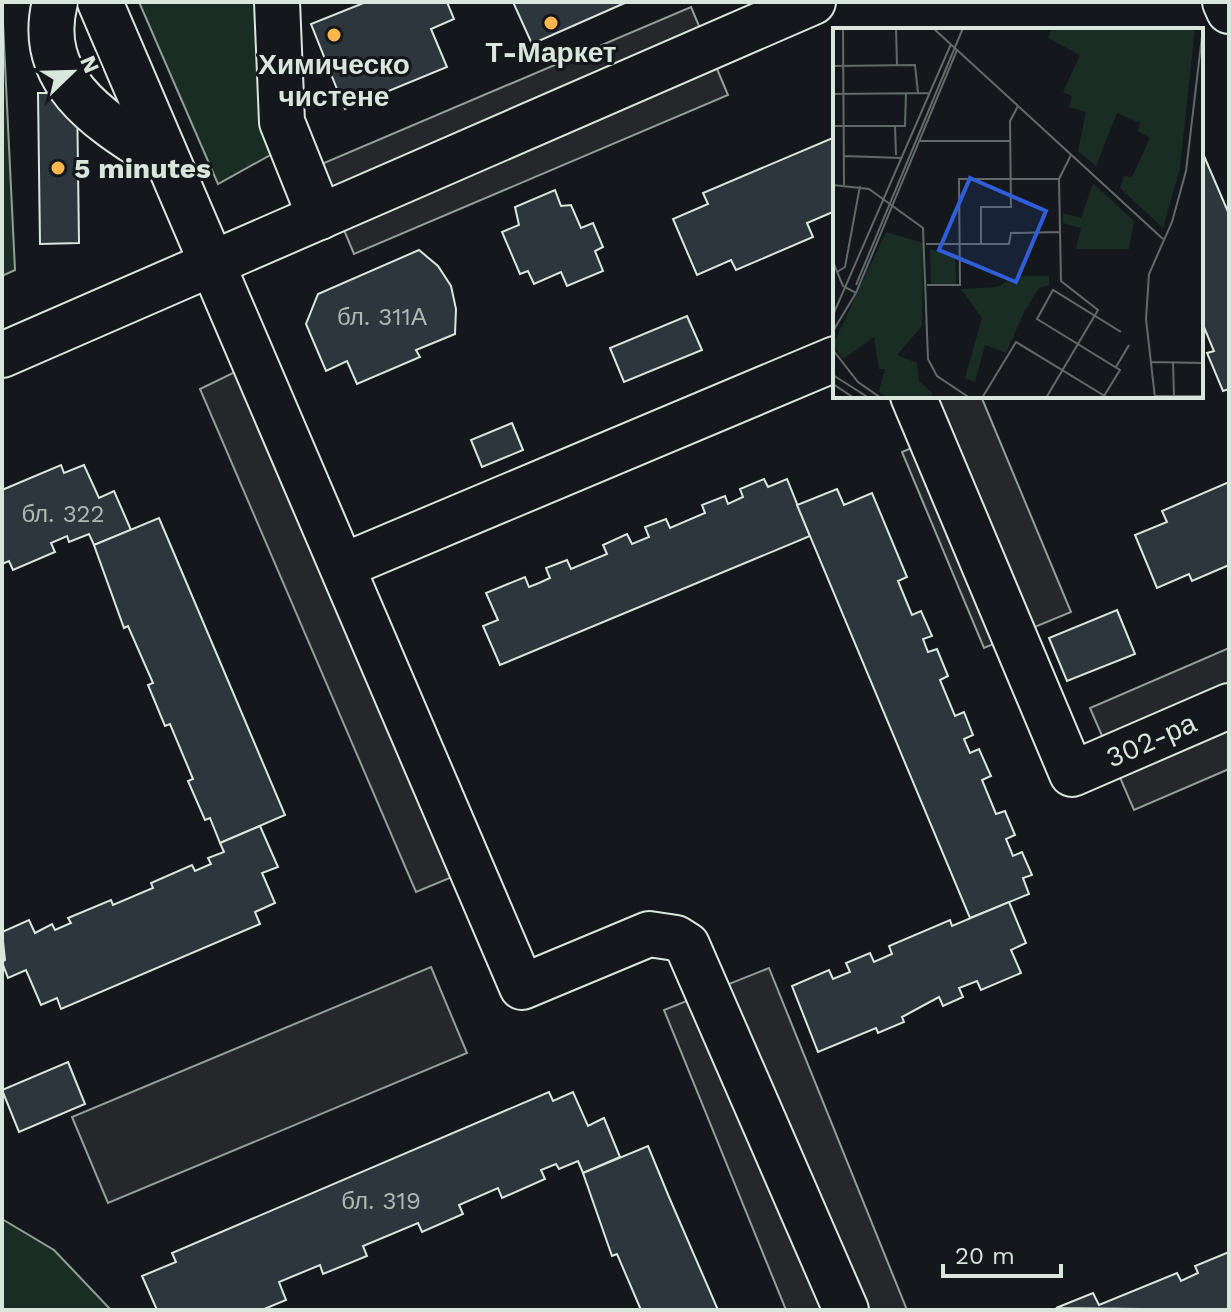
<svg xmlns="http://www.w3.org/2000/svg" width="1231" height="1312" viewBox="0 0 1231 1312" font-family="'Work Sans',sans-serif">
<style>
.green{fill:#1a2d24;stroke:#939e99;stroke-width:2}
.parking{fill:#24282b;stroke:#939e99;stroke-width:2}
.building{fill:#2c363c;stroke:#d8e6dc;stroke-width:2}
.lines{fill:none;stroke-linecap:round;stroke-linejoin:round}
.minor-casing{stroke:#d8e6dc;stroke-width:48}
.minor{stroke:#14181c;stroke-width:44}
.poi-dot{fill:#ffb74d;stroke:#14181c;stroke-width:3}
.labels{text-anchor:middle;stroke-width:6;stroke-linejoin:round;paint-order:stroke}
.number-label{font-size:24px;fill:#adbab4}
.poi-label{font-size:28px;font-weight:bold;fill:#d8e6dc;stroke:#14181c}
.street-label{font-size:28px;fill:#d8e6dc;stroke:#14181c}
.inset-road{fill:none;stroke:#626a69;stroke-width:2}
.view{fill:#305dd8;fill-opacity:0.15;stroke:#305dd8;stroke-width:4}
.inset-edge{fill:none;stroke:#d8e6dc;stroke-width:4}
</style>
<rect width="100%" height="100%" fill="#14181c"/>
<g class="green">
<polygon points="2,2 15,270 2,276"/>
<polygon points="139,2 266,2 274,153 218,184"/>
<polygon points="2,1219 54,1250 111,1310 2,1310"/>
</g>
<g class="parking">
<polygon points="691,7 728,95 354,254 317,166"/>
<polygon points="239,370 457,875 416,892 200,389"/>
<polygon points="934,396 981,396 1071,612 984,648 902,452 949,432"/>
<polygon points="1229,648 1229,769 1134,810 1090,708"/>
<polygon points="431,967 467,1053 108,1203 72,1117"/>
<polygon points="769,968 907,1310 786,1310 664,1010"/>
</g>
<g class="building">
<polygon points="366,2 447,2 454,19 431,29 447,67 345,109 311,24"/>
<polygon points="513,2 627,2 532,44"/>
<polygon points="38,93 77,93 79,243 40,244"/>
<polygon points="835,137 835,211 807,223 813,237 736,270 731,260 697,275 673,219 708,204 703,193"/>
<polygon points="1201,149 1229,214 1229,389 1223,391 1207,353 1214,351 1201,320"/>
<polygon points="555,190 561,206 571,205 581,228 593,223 603,247 595,251 603,271 567,286 561,272 534,284 528,271 520,274 502,232 519,225 515,207"/>
<polygon points="419,250 438,266 451,286 456,309 455,334 416,350 420,357 357,384 347,361 326,371 306,324 318,294"/>
<polygon points="687,316 702,350 624,382 610,348"/>
<polygon points="512,423 523,450 482,467 471,440"/>
<polygon points="61,465 64,473 84,465 99,498 114,491 131,530 94,545 89,534 69,542 67,536 51,543 55,552 13,570 9,561 2,564 2,490"/>
<polygon points="764,479 768,487 787,479 810,536 500,665 483,626 498,620 486,593 525,577 529,587 539,583 550,578 546,568 567,560 571,569 607,554 603,545 627,534 632,544 649,537 645,527 666,519 670,528 705,513 702,505 725,496 728,504 743,497 740,489"/>
<polygon points="1229,482 1229,565 1192,581 1189,574 1157,588 1135,535 1167,522 1162,511"/>
<polygon points="837,489 844,505 872,493 907,577 898,581 912,615 921,611 932,636 923,639 928,652 937,649 948,676 940,680 955,716 964,712 973,735 964,739 970,753 979,749 991,776 982,780 996,814 1005,811 1015,835 1006,839 1013,856 1022,852 1032,875 1023,878 1029,894 970,918 797,505"/>
<polygon points="159,518 285,815 220,843 210,818 205,820 188,781 193,779 170,724 165,726 148,685 153,683 128,626 124,628 94,545"/>
<polygon points="1117,610 1135,654 1067,681 1049,638"/>
<polygon points="260,826 278,867 262,873 275,903 255,912 260,924 61,1009 57,998 41,1005 26,970 8,978 2,962 5,960 2,932 29,920 35,933 52,924 55,930 71,923 68,918 111,900 113,905 153,888 151,883 192,865 195,871 211,864 208,858 224,852 220,843"/>
<polygon points="1009,902 1026,943 1011,950 1021,973 981,990 977,981 959,988 963,997 943,1006 939,997 902,1017 904,1022 878,1033 876,1028 818,1052 792,986 829,970 833,979 850,972 846,963 870,953 874,962 892,954 889,946 950,920 952,926"/>
<polygon points="68,1062 85,1104 19,1132 2,1090"/>
<polygon points="549,1092 553,1101 573,1092 588,1126 604,1118 620,1157 583,1173 578,1161 559,1169 556,1164 541,1170 545,1179 502,1198 498,1188 459,1205 463,1214 422,1232 418,1223 363,1246 367,1256 323,1274 320,1265 279,1282 286,1300 262,1310 157,1310 142,1276 176,1262 172,1253"/>
<polygon points="648,1146 669,1197 718,1310 641,1310 617,1254 612,1256 583,1173"/>
<polygon points="1229,1252 1229,1310 1056,1308 1093,1293 1099,1305 1177,1273 1181,1281 1198,1273 1195,1266"/>
</g>
<g class="lines">
<g class="minor-casing">
<g id="minor">
<path d="M55,2C34,86 109,125 169,164"/>
<polyline points="100,2 522,987 649,934 676,938 687,945 846,1310"/>
<polyline points="277,2 282,122 320,217"/>
<polyline points="1225,2 1229,11"/>
<polyline points="2,355 813,2"/>
<path id="s1" d="M913,396L1072,774L1229,706"/>
<polyline points="343,566 835,359"/>
</g>
</g>
<use href="#minor" class="minor"/>
</g>
<g class="poi-dot">
<circle cx="551" cy="23" r="8"/>
<circle cx="334" cy="35" r="8"/>
<circle cx="58" cy="168" r="8"/>
</g>
<g class="labels">
<g class="number-label">
<text x="382" y="325">бл. 311А</text>
<text x="63" y="522">бл. 322</text>
<text x="381" y="1209">бл. 319</text>
</g>
<g class="poi-label">
<text x="551" y="62">Т-Маркет</text>
<text x="334" y="74">Химическо<tspan x="334" dy="32">чистене</tspan></text>
<text x="74" y="178" text-anchor="start">5 minutes</text>
</g>
<g class="street-label">
<text dy="10" stroke="none"><textPath href="#s1" startOffset="496">302-ра</textPath></text>
</g>
</g>
<g transform="translate(833 28)">
<rect width="370" height="370" fill="#14181c"/>
<path d="M219,0H362L347,140L330,200L287,160L291,148L299,149L317,110L305,103L307,95L284,85L263,138L245,123L253,84L236,79L239,68L230,64L247,27L215,10ZM260,155L301,193L296,221H243L248,200L230,195V185L248,190ZM53,204L90,215L89,298L64,327L84,335L86,353L99,365L97,370H54L46,363L52,341H46L41,309L10,331L0,317ZM97,221L122,228L123,256H98ZM186,248H216V257L206,260L191,284L173,325L152,317L142,354L132,350L149,290L128,261L163,259Z" fill="#1a2d24"/>
<path class="inset-road" d="M63,0L64,37M100,0L330,211M0,1H81M10,1L11,157M0,38L82,37L85,65M0,66L97,65M0,98H72L73,65M62,98L63,127M87,113H177M11,128L68,130M0,157L36,161L90,200L95,331L104,348L137,370M93,216H176L178,205L227,204M148,216V179H178L177,93L185,78M0,234L10,258L23,265M4,244L12,239L27,158M23,257L130,0M94,257H127L126,151H226M0,287L118,16M0,303L23,265L124,22M0,322L25,354L48,370M318,334L370,335M340,334L341,368M283,339L296,317M0,347L36,370M0,356L21,370M271,368L287,342L204,291L220,262L288,304M321,368H370M149,370L183,314L275,370M213,370L265,282L228,253L226,151L238,127M322,370L313,291L316,246L339,194L353,143L370,0"/>
<path class="view" d="M137,150L213,183L183,254L106,222Z"/>
<rect width="370" height="370" class="inset-edge"/>
</g>
<rect width="1231" height="1312" fill="none" stroke="#d8e6dc" stroke-width="8"/>
<g transform="translate(72 72) rotate(67)" stroke="#14181c" stroke-width="6" paint-order="stroke">
<path d="M0-6L14 30L0 20L-14 30Z" fill="#d8e6dc"/>
<text y="-12" font-size="22" font-weight="bold" text-anchor="middle" fill="#d8e6dc">N</text>
</g>
<path d="M943 1264v12h118v-12" fill="none" stroke="#d8e6dc" stroke-width="4"/>
<text x="955" y="1264" font-size="24" fill="#d8e6dc" stroke="#14181c" stroke-width="6" paint-order="stroke">20 m</text>
</svg>
